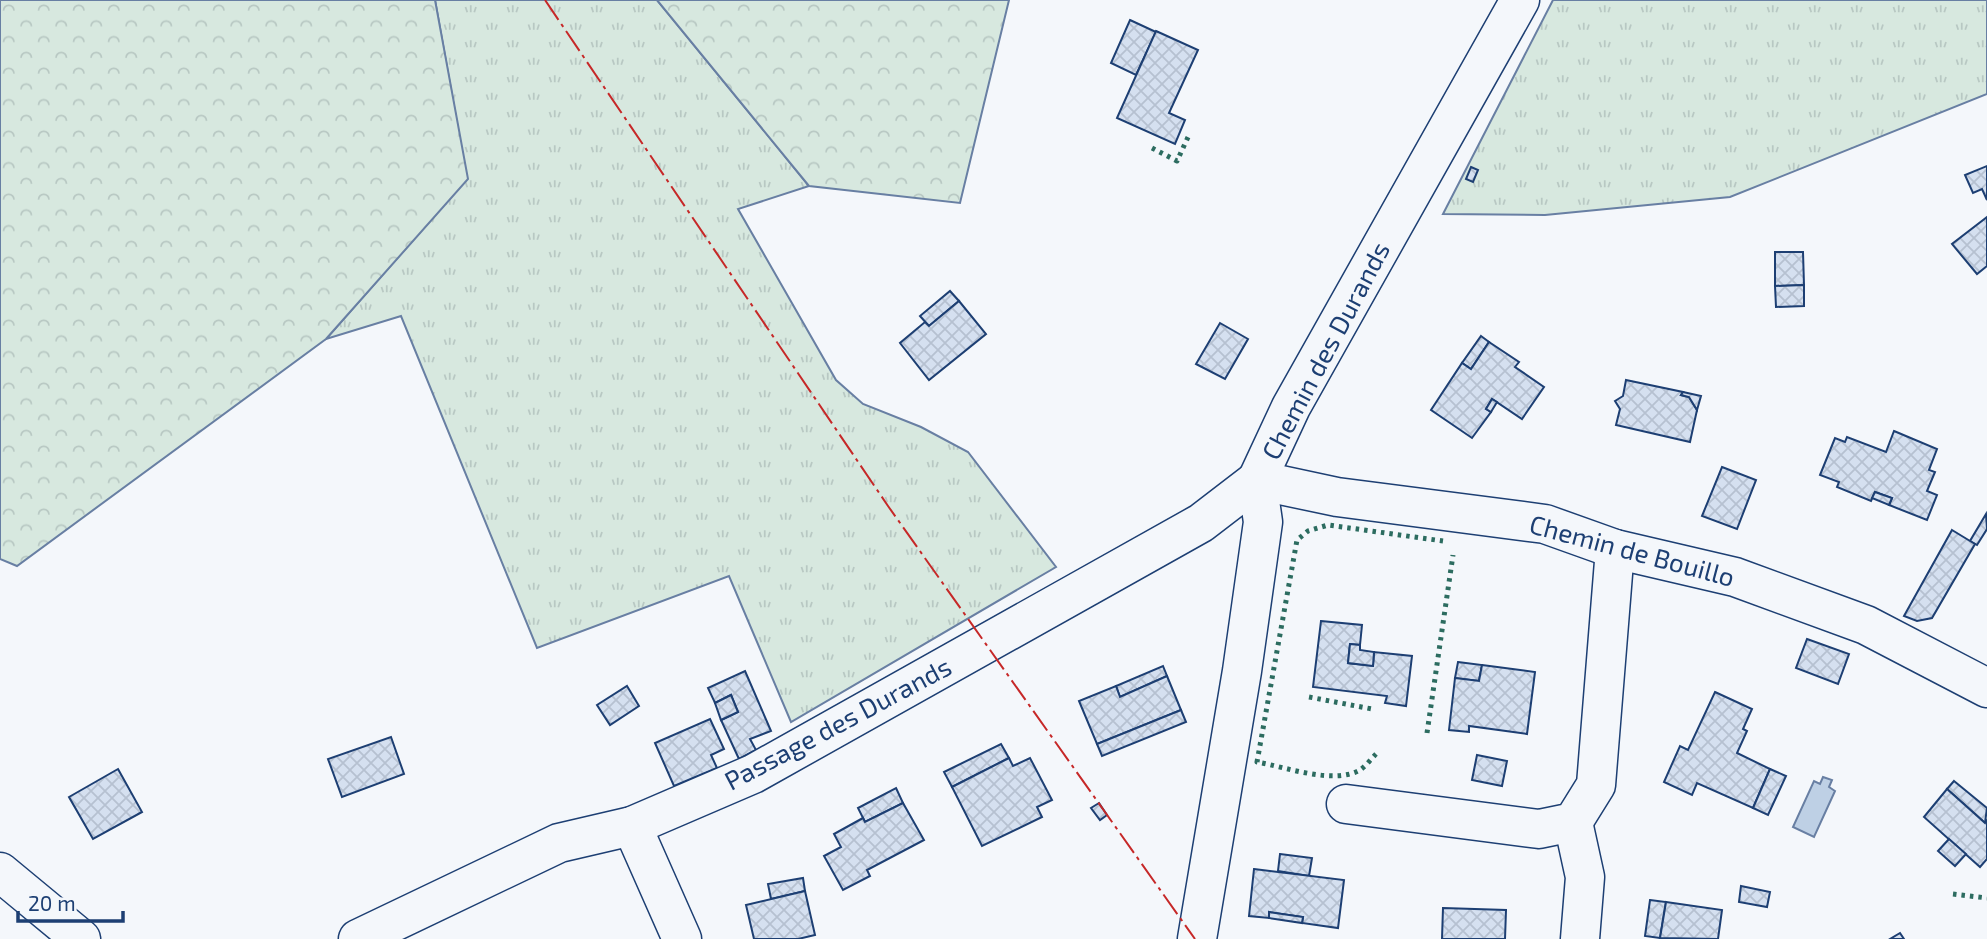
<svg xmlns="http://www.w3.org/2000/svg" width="1987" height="939" viewBox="0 0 1987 939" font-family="'Exo 2',sans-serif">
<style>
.grass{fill:url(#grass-tufts);stroke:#687fa3;stroke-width:2}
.forest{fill:url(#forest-crowns);stroke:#687fa3;stroke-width:2}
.water{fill:#bed0e5;stroke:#687fa3;stroke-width:2}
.building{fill:url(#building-cross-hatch);stroke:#1d3f73;stroke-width:2}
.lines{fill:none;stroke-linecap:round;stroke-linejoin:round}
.minor-casing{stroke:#1d3f73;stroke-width:41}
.minor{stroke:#f4f7fb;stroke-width:38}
.hedge{stroke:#2c6c60;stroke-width:5;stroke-dasharray:3.5 5;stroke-linecap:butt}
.power{stroke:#c62828;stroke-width:2;stroke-dasharray:24 5 3.5 5;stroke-linecap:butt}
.labels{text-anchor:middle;stroke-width:5;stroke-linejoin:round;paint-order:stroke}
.street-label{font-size:26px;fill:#1d3f73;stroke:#f4f7fb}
</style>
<defs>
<pattern id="grass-tufts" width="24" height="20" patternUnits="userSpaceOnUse" patternTransform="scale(1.75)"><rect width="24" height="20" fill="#d7e8df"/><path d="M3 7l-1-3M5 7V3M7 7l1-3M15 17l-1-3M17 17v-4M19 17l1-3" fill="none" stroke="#b8c8c3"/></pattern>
<pattern id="forest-crowns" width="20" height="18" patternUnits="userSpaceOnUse" patternTransform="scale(1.75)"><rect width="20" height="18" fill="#d7e8df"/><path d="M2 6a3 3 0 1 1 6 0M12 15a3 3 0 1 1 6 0" fill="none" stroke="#b8c8c3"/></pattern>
<pattern id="building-cross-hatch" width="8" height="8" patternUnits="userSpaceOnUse" patternTransform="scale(1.75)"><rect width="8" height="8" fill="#d5e0f0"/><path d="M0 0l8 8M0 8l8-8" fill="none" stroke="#b6c1d1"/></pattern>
</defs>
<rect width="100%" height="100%" fill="#f4f7fb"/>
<g class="grass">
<polygon points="435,0 657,0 809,186 738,209 836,380 863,404 921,427 968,452 1056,567 791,722 729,576 537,648 401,316 326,339 467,179"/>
<polygon points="1553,0 1987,0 1987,94 1730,197 1545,215 1443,214"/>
</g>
<g class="forest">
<polygon points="0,0 435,0 468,179 326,339 17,566 0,559"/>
<polygon points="657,0 1009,0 960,203 809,186"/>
</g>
<polygon class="water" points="1823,777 1832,780 1829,787 1835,791 1814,837 1793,827 1814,781 1820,784"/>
<g class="building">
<polygon points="1130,20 1156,32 1136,75 1111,63"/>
<polygon points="1156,31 1198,50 1169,113 1185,120 1175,144 1117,118"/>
<polygon points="1987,166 1987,200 1982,189 1973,193 1965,175"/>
<polygon points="1471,167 1478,170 1473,182 1466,179"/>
<polygon points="1987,217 1987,266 1977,274 1952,244"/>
<polygon points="1775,252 1803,252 1804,285 1775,286"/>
<polygon points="1804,285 1804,306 1776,307 1775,286"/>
<polygon points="950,291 959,301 929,326 920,316"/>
<polygon points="959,301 986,334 929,380 900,343 925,322 929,326"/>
<polygon points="1220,323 1248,339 1225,379 1196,364"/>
<polygon points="1481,336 1489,342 1471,369 1462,363"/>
<polygon points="1489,342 1519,362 1515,367 1544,387 1522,419 1492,399 1486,409 1491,412 1472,438 1431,410 1462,363 1471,369"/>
<polygon points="1626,380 1683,392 1681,395 1689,397 1697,410 1690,442 1616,425 1620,409 1615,401 1623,396"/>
<polygon points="1683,392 1701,396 1697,410 1689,397 1681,395"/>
<polygon points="1492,399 1497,402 1491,412 1486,409"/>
<polygon points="1894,431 1937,449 1929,470 1935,472 1927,491 1937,495 1927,520 1889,505 1892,498 1875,492 1871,501 1837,487 1839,482 1820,475 1835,438 1845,442 1847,437 1886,452"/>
<polygon points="1722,467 1756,480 1737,529 1702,516"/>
<polygon points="1875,492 1892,498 1889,505 1872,498"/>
<polygon points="1986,514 1987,529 1977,545 1970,541"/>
<polygon points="1952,530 1975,544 1932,618 1917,621 1904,616"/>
<polygon points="1321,621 1362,625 1360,645 1350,644 1348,663 1373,666 1374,652 1412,656 1406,706 1385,703 1387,696 1313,687"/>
<polygon points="1807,639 1849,654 1838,684 1796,668"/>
<polygon points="1350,644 1360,645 1360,650 1374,652 1373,666 1348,663"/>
<polygon points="1458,662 1482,665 1479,681 1455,678"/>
<polygon points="1482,665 1535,672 1527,734 1469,726 1469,732 1449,730 1455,678 1479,681"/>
<polygon points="1163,666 1167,676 1120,697 1116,686"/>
<polygon points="745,671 771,731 750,739 756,750 739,759 721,720 738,712 731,695 715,703 708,688"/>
<polygon points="1167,676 1181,710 1097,744 1079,701 1116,686 1120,697"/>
<polygon points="627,686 639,706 610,725 597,705"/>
<polygon points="1715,692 1752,709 1743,729 1747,731 1737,753 1770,769 1753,808 1697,783 1692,795 1664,782 1680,746 1688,750"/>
<polygon points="731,695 738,712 721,720 715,703"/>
<polygon points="1181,710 1186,722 1102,756 1097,744"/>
<polygon points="710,719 724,749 711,755 717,768 674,786 655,743"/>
<polygon points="391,737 404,774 342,797 328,759"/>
<polygon points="1001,744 1009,758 952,787 944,772"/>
<polygon points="1477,755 1507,761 1502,786 1472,780"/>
<polygon points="1009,758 1013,766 1030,758 1052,800 1037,807 1042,817 982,846 952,787"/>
<polygon points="118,769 142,812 93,839 69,797"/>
<polygon points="1770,769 1786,776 1768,815 1753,808"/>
<polygon points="1954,781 1987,808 1985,823 1947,789"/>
<polygon points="896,788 903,803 865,822 858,808"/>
<polygon points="1947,789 1985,823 1987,820 1987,859 1980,867 1924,817"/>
<polygon points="903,803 924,840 867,870 870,876 843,890 824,856 841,847 834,834 863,818 865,822"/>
<polygon points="1099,803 1107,815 1100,820 1091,808"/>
<polygon points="1949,839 1966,854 1955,866 1938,851"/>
<polygon points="1280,854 1312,858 1309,876 1278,871"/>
<polygon points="1254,869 1344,880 1338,928 1302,923 1303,917 1269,912 1269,918 1249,916"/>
<polygon points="803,878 805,891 771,899 768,884"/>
<polygon points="1741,886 1770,892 1767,907 1739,902"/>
<polygon points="805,891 815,935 798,939 754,939 746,905"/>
<polygon points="1650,900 1666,902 1660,938 1645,936"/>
<polygon points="1666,902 1722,910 1718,939 1660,938"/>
<polygon points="1443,908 1506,910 1505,939 1442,939"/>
<polygon points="1269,912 1303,917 1302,923 1269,918"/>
<polygon points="1900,933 1904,939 1890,939"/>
</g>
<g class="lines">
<g class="minor-casing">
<g id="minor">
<polyline points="1346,804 1539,829 1573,822 1596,785 1615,549"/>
<polyline points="1573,822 1585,877 1580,939"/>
<polyline points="632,826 682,939"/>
<polyline points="0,872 81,939"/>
<polyline points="358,939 559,843 632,826 753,774 1201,523 1257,480 1337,497 1545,524 1615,549 1735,577 1866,625 1987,688"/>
<polyline points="1197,939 1242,671 1263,522 1257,480 1291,407 1520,0"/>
</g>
</g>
<use href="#minor" class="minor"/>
<g class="hedge">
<polyline points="1152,148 1177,161 1189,135"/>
<polyline points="1309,697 1372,709"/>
<polyline points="1427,733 1453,555"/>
<path d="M1376,754C1371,759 1366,766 1360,770C1333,785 1286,767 1257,762L1297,540L1308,531L1328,525L1443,541"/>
<polyline points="1953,894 1987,898"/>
</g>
<polyline class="power" points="545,0 888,506 1195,939"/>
</g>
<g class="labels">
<g class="street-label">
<text transform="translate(1326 351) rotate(-62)" y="9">Chemin des Durands</text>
<text transform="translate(1632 551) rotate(15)" y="9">Chemin de Bouillo</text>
<text transform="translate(838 724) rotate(-28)" y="9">Passage des Durands</text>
</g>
</g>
<path d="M18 911v10h105v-10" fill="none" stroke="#1d3f73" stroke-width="3.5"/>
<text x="28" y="911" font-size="21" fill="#1d3f73" stroke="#f4f7fb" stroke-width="5" paint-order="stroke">20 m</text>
</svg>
